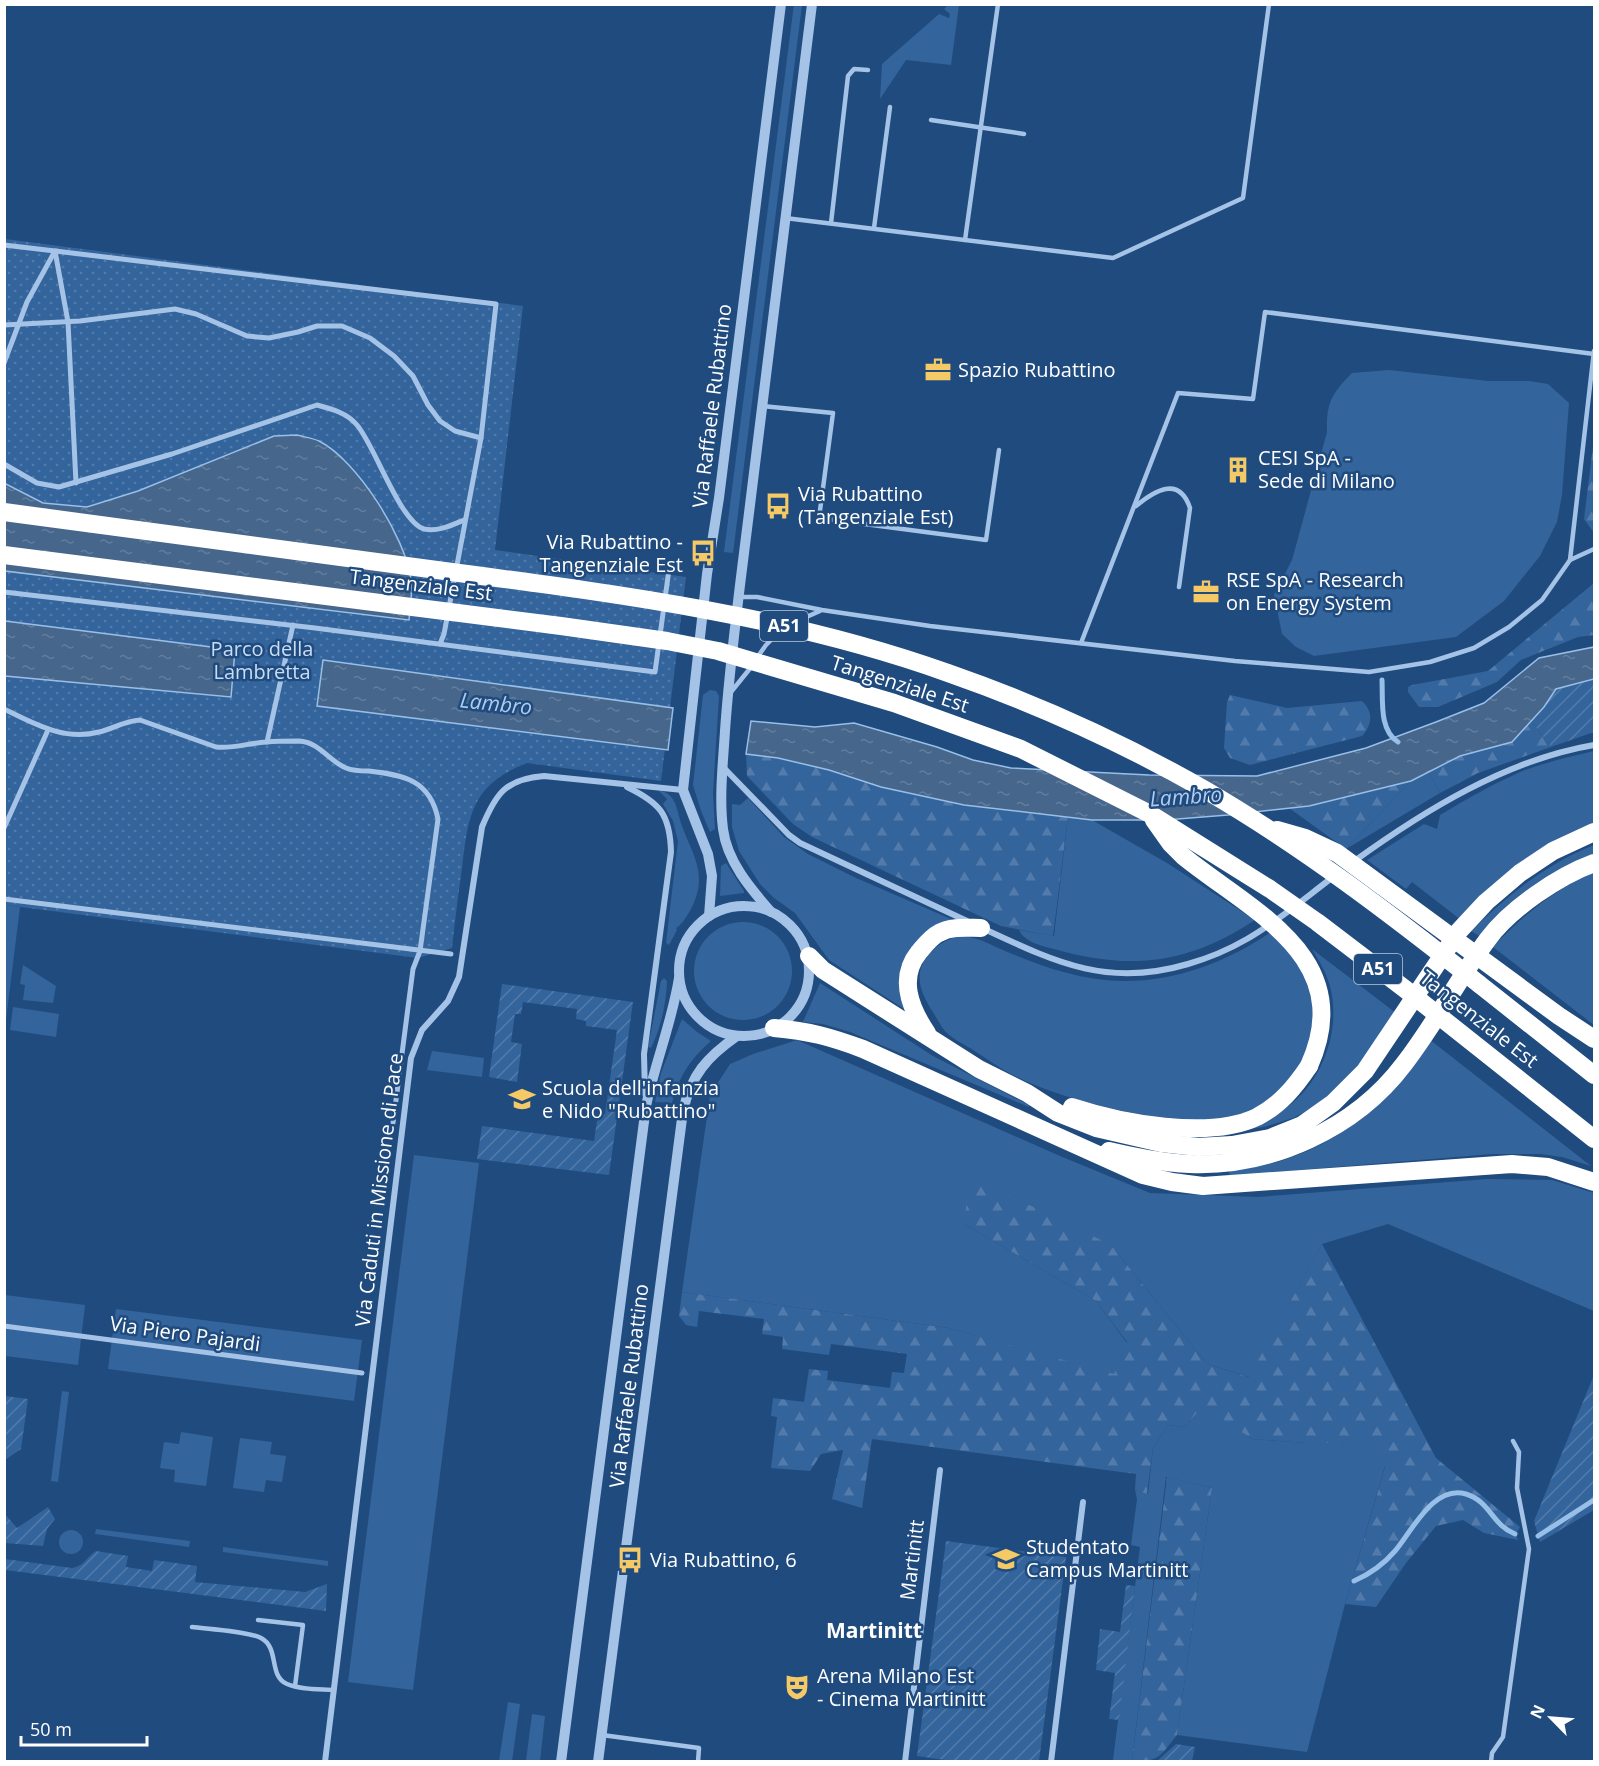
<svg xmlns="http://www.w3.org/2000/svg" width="1599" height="1766" viewBox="0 0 1599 1766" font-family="'Open Sans',sans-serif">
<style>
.grass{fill:#33649c}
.forest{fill:url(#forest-firs)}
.park{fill:url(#park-dots)}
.garden{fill:url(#garden-furrows)}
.water{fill:url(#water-ripples);stroke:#98bfe8;stroke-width:1.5}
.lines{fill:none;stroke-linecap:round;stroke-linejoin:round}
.stream{stroke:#98bfe8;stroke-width:5}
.service{stroke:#a5c3e7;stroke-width:4.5}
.pedestrian{stroke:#a5c3e7;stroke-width:5}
.minor{stroke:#a5c3e7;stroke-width:6}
.tertiary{stroke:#a5c3e7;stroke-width:10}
.motorway{stroke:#fff;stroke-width:18}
.motorway-bridge{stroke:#fff;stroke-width:18}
.labels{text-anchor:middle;stroke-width:5;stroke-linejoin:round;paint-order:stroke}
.shield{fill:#204b7e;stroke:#bcc9d8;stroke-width:1.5}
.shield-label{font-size:18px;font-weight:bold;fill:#fff}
.poi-label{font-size:20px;fill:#fff;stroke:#204b7e;text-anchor:start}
.street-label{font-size:20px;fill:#fff;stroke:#204b7e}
.park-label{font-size:20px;fill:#c8ddf5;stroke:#204b7e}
.water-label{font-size:21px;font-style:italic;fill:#b0cdef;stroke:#204b7e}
.neighbourhood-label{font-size:21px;font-weight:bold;fill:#fff;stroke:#204b7e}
</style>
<defs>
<pattern id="forest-firs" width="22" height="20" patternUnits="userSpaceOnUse" patternTransform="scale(1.5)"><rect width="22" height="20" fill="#33649c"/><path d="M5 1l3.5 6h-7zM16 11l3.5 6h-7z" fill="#527bab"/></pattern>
<pattern id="park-dots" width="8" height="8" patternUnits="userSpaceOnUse" patternTransform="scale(1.5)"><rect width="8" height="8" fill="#33649c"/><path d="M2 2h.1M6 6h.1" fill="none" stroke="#527bab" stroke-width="1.8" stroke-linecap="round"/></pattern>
<pattern id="garden-furrows" width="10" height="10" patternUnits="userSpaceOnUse" patternTransform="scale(1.5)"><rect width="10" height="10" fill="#33649c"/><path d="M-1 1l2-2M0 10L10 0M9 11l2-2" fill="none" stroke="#527bab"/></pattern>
<pattern id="water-ripples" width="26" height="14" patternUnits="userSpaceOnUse" patternTransform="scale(1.5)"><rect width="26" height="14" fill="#47668c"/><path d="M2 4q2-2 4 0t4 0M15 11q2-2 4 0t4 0" fill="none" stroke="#637d9d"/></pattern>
</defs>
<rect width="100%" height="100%" fill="#204b7e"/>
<g class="grass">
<polygon points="794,4 802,5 733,553 724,552"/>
<polygon points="949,4 959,5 951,65 906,60 880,99 882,64 939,14 949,18 950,14 944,9"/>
<path d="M1389,370L1488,381H1529L1548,384L1569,403L1562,495L1557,522L1540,556L1504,601L1456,637L1314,656L1296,647L1282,634L1274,595L1292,560L1327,432C1326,403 1332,393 1352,373Z"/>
<polygon points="710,690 716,691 719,696 713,793 715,829 710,832 701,811 693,785 703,695"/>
<path d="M1594,751V826L1461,920L1412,882L1406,889L1367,860L1424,824L1437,829L1440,815C1465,800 1491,785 1518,773C1542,763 1569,757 1594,751Z"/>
<polygon points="1429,772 1440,793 1346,849 1411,781"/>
<path d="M658,790C678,794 676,810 682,826C694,858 709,876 690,911C686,917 681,926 676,928L677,930L669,945L666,943L678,841L673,821L663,804L667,799Z"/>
<polygon points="748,798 784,837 808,854 854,877 953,920 934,928 904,1009 829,960 795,913 774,898 760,884 739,851 732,827 732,804 740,805"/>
<path d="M1068,817L1092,820L1167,863L1255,920C1189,964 1130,971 1054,949C1042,946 1024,942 1019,930L1054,936Z"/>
<path d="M1594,845V855L1481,937L1471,931C1508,895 1546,864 1594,845Z"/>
<polygon points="726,863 744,891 744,893 720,896 721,866"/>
<path d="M1594,872V1025L1493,947C1523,915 1554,890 1594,872Z"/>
<polygon points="5,905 20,907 5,1028"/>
<circle cx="743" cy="971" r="49"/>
<path d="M1271,932C1308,975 1322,988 1307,1047C1304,1060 1298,1067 1291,1077C1279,1093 1263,1107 1244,1114C1188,1133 1063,1102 1011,1074C998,1067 986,1058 973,1050C965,1045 955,1040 948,1034C942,1029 938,1020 934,1014C920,992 911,972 932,951C940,943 953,936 963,936C982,938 998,949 1015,955C1049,969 1084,980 1121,981C1175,982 1227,962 1271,932Z"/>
<path d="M1312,949L1396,1013L1372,1052L1319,1105L1293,1118L1264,1127L1233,1131C1250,1126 1266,1122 1280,1112C1321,1087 1342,1032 1330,986C1326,972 1319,961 1312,949Z"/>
<polygon points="23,965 56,986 53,1003 23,1000 25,985 20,984"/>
<path d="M664,978L667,981C666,1005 661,1027 651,1048L648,1047L661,981Z"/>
<polygon points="820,983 933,1056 1029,1105 1029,1107 850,1032 823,1024 803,1022"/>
<polygon points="13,1007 59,1014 56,1037 10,1030"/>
<path d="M682,1019L697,1032L711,1041C690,1059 679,1077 672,1103L655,1102L661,1073Z"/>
<path d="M1429,1039L1591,1166L1562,1157L1540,1154H1492L1229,1176L1230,1169C1294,1168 1360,1129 1401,1081C1412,1068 1420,1052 1429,1039Z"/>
<polygon points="797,1040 1060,1156 1150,1193 1258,1197 1487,1179 1552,1180 1594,1193 1594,1311 1388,1224 1322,1244 1250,1377 1207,1364 1111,1245 964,1224 1096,1301 1127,1343 1114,1375 949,1328 682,1292 710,1095 730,1064 753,1054"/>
<polygon points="432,1051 484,1058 482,1077 427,1070"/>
<polygon points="414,1155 479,1163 413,1690 348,1682"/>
<polygon points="5,1295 85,1305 78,1365 5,1356"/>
<polygon points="116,1309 362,1340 354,1401 108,1369"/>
<polygon points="62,1391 69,1392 58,1482 51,1481"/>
<polygon points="1197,1413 1221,1417 1252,1439 1306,1443 1341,1443 1363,1429 1385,1466 1345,1604 1307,1752 1177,1735 1212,1488 1166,1477 1132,1761 1116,1761 1113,1760 1140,1547 1131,1545 1137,1499 1135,1490 1148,1494 1153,1448 1168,1425 1184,1427"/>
<polygon points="181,1432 213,1437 206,1486 174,1482 175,1470 160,1468 164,1442 179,1444"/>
<polygon points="240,1438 272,1442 270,1454 286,1456 282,1482 266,1480 264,1492 233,1488"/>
<polygon points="96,1529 190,1541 189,1547 95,1534"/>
<circle cx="71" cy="1542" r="12"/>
<polygon points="223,1547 328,1561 328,1566 223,1552"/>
<polygon points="508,1702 520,1704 512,1761 499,1761"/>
<polygon points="532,1714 545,1716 540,1761 526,1761"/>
</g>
<g class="forest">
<polygon points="1594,438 1594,533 1584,519"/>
<polygon points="1594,583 1594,635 1578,637 1521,660 1497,682 1438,707 1419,707 1408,692 1408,687 1412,685 1488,671"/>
<path d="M1230,695L1287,708L1362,701C1374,712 1372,725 1362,736L1250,765L1230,758L1224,748L1227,702Z"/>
<polygon points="1531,721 1551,747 1478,773 1440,793 1429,772 1460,756 1511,742"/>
<polygon points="746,754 777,758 829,770 881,787 964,805 1068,817 1053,936 1001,926 812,837 793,824 747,776"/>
<polygon points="1411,781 1346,849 1289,808 1309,806"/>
<polygon points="970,1176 1111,1245 1207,1364 1249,1377 1322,1244 1436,1458 1520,1527 1516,1534 1518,1540 1484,1533 1463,1520 1436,1526 1406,1563 1376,1607 1345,1604 1385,1467 1363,1430 1341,1443 1306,1443 1252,1439 1221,1418 1197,1413 1184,1427 1168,1425 1153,1448 1147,1494 1135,1490 1136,1474 872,1439 862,1508 832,1499 843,1450 821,1454 810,1471 771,1468 777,1417 771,1416 773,1398 804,1402 809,1369 828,1371 827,1380 890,1388 892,1372 904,1373 907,1354 831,1344 829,1355 782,1349 783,1337 762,1334 764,1319 699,1311 697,1327 686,1325 679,1316 682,1292 949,1328 1114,1374 1127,1342 1096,1301 964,1224"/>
<path d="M1167,1477L1212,1488L1177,1735C1160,1756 1160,1762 1132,1761Z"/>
</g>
<path class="park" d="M5,239L523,306L495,550L686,577L661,781L527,763C471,785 468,816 462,869C458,895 455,921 452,948L418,958L5,905Z"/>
<g class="garden">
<polygon points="1594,679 1594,732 1551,747 1531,721 1544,707 1556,689"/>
<polygon points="502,984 633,1002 609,1175 477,1159 482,1126 594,1141 598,1114 605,1114 617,1030 586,1026 586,1021 576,1019 577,1009 523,1002 521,1014 515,1014 511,1042 522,1044 517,1082 489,1077"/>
<polygon points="1594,1375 1594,1510 1540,1542 1534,1521"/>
<polygon points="5,1396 28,1399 21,1449 5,1460"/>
<polygon points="48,1507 55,1519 47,1529 43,1546 5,1543 5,1514 17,1528"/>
<polygon points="946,1541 1066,1557 1039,1761 959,1762 917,1756"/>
<path d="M96,1551L128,1556L126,1567L152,1571L154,1560L197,1566L195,1582L305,1592L327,1584L326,1611L5,1570V1559L72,1568C85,1566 86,1557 96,1551Z"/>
<polygon points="1126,1585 1135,1586 1119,1720 1109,1719 1115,1673 1096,1670 1100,1629 1120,1632"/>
<polygon points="1176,1744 1195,1747 1192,1761 1157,1761"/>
</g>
<g class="water">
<path d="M297,435C304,437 312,438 319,441C357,460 405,537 411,579C413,592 410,607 409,620L5,571L4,483L43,503L87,507L138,491L274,436Z"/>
<polygon points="5,621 235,650 231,697 5,676"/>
<polygon points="1594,647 1594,679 1556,689 1544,707 1512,742 1460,756 1411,781 1309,806 1228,815 1165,820 1092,820 964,805 881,787 829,770 778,758 746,754 751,721 815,727 854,723 937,747 973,760 1011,768 1149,775 1257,776 1366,748 1436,722 1484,703 1539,658"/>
<polygon points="323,660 673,708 668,750 317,706"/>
</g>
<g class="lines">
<g class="stream">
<path d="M1382,680C1383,701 1379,730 1398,742"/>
<polyline points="1538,1536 1594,1500"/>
<path d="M1354,1581C1370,1574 1383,1565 1395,1551C1412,1531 1434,1484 1466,1494C1491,1502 1491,1524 1515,1534"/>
</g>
<g class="service">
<polyline points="931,120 1024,134"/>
<polyline points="785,218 1113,258 1243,198 1269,4"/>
<polyline points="831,223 848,76 854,69 868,70"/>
<polyline points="874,228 890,107"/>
<polyline points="965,240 998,4"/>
<polyline points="1594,351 1570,560 1594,549"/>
<polyline points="762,406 833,413 819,518 986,540 999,450"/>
<path d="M1136,506C1154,491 1179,475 1190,508L1179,587"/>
<polyline points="740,597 757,597 822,610 930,626 1235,661 1369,672 1430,662 1474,648 1509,627 1542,600 1570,560"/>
<polyline points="795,622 820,611"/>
<polyline points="1081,643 1178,393 1253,399 1265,312 1594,354"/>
<polyline points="756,659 766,645 780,631"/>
<polyline points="731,692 752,666"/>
<polyline points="258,1620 303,1625 295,1686"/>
<path d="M192,1627C208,1629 248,1631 261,1638C280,1648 268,1676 287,1684C301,1690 319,1689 334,1690"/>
<polyline points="602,1735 699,1748 698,1762"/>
<polyline points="1491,1762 1492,1753 1503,1737 1529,1549 1517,1488 1519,1452 1513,1441"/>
</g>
<g class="pedestrian">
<polyline points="4,245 55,251 68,322 76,483"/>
<polyline points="4,325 80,321 175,309 196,314 247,336 269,338 298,332 317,326 342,326 370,338 394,356 413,376 428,405 440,421 455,431 481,438"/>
<polyline points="4,363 27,302 55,251 496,304 481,438 444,634 440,644"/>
<path d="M4,464L37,483L59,487L172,454L317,405C332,409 347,413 357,425C375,446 400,522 424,529C438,532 452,525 464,520"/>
<polyline points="4,592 315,628 655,672 670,562"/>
<path d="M4,709C35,724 64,741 99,732C113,729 124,721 140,720L216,747C233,749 249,743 266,742C277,741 288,741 299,741C319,742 329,761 346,768C353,771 362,771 369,771C404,775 430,780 438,819L420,951L413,969L393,1123"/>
<polyline points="267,742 293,625"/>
<polyline points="4,828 48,730"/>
<polyline points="4,899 451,954"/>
<polyline points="4,1326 362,1373"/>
</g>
<g class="minor">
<polyline points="723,767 789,835 800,843 967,921"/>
<path d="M627,787C660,803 670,814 671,852L644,1054L645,1094"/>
<path d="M1353,862C1425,810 1506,760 1594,745"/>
<path d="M982,928C1055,962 1107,988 1188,964C1209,958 1228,950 1247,939C1277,922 1305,898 1333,877"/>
<path d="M325,1762L411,1058L422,1030L448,1001L459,977L482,827C496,793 506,779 544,776L683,790"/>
<polyline points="905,1762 940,1470"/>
<polyline points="1051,1762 1083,1502"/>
</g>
<g class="tertiary">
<circle cx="744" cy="971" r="65"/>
<path d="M771,912C750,888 727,861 723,829C719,797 723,763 725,731C730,658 740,586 749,513C771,344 791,174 812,4"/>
<polyline points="709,916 712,876 708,854 683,790 707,574 719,498 781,4"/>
<path d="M561,1762L646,1106C655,1063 672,1022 679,978"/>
<path d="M598,1762L683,1111C691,1075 707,1057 737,1036"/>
</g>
<g class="motorway">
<polyline points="809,956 823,970 979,1069 1027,1093 1058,1113 1096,1128 1161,1143 1198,1147 1232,1145 1270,1138 1302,1125 1333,1103 1365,1071 1459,931 1486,902 1520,873 1553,851 1594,832"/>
<polyline points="1479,984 1594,1075"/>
<path d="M774,1028C809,1031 831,1037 863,1049L1143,1175L1172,1182L1203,1186L1512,1164L1548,1167L1594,1182"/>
<path d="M927,1033C910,1008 898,978 919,952C925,945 931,937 939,933C952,926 967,928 981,928"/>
<path d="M1072,1107C1121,1123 1209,1140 1257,1117C1280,1105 1295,1087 1309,1066"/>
<path d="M1109,1151C1135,1157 1162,1163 1190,1164C1271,1167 1355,1129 1404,1064C1435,1024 1458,979 1488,939C1511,908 1559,876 1594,863"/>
</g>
<g class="motorway-bridge">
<path d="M4,512C154,532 303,552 452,572C619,594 789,616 948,673C1037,704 1125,744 1207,791C1303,847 1392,915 1479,984"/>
<polyline points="4,555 561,626 667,641 718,651 894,703 1021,749 1150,814 1270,889 1317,922 1405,989 1594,1139"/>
<path d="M1154,820L1171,844L1183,856C1252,912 1358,957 1309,1066"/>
<polyline points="1277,830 1305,838 1337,853 1559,1016 1594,1039"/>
</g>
</g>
<defs>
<g id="office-bare" transform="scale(2.07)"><path d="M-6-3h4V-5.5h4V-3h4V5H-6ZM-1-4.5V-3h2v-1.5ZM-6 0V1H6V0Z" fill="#f4c966" stroke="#204b7e" stroke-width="2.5" paint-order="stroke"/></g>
<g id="building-bare" transform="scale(2.07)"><path d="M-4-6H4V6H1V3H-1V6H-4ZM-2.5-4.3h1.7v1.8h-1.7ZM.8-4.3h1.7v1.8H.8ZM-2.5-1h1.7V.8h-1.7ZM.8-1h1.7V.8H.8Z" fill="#f4c966" stroke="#204b7e" stroke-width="2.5" paint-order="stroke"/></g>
<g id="bus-bare" transform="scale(2.07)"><path d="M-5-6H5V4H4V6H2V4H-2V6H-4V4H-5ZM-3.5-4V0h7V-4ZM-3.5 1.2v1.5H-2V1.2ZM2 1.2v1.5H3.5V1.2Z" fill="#f4c966" stroke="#204b7e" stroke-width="2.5" paint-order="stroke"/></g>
<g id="school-bare" transform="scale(2.07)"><path d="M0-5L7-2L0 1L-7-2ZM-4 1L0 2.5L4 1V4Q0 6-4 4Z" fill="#f4c966" stroke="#204b7e" stroke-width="2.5" paint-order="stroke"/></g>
<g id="university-bare" transform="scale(2.07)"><path d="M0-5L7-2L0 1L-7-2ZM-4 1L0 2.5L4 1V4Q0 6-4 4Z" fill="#f4c966" stroke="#204b7e" stroke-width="2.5" paint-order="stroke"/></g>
<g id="theatre-bare" transform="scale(2.07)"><path d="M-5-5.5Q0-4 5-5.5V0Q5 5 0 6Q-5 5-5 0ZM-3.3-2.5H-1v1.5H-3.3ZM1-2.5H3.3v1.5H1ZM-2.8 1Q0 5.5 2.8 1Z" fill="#f4c966" stroke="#204b7e" stroke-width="2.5" paint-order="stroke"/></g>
</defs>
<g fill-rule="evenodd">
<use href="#office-bare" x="938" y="370"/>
<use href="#building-bare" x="1238" y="470"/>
<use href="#bus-bare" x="778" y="506"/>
<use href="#bus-bare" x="703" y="553"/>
<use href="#office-bare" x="1206" y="592"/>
<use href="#school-bare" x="522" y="1099"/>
<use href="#university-bare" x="1006" y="1559"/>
<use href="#bus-bare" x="630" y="1560"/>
<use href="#theatre-bare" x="797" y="1687"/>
</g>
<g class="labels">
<g class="shield">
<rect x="760" y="611" width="48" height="30" rx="4.5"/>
<rect x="1354" y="954" width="48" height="30" rx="4.5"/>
</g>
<g class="shield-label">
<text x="784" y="632">A51</text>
<text x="1378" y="975">A51</text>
</g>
<g class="poi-label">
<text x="958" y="377">Spazio Rubattino</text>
<text x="1258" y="465">CESI SpA -<tspan x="1258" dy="23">Sede di Milano</tspan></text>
<text x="798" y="501">Via Rubattino<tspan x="798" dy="23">(Tangenziale Est)</tspan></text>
<text x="683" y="549" text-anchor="end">Via Rubattino -<tspan x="683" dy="23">Tangenziale Est</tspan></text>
<text x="1226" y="587">RSE SpA - Research<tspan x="1226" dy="23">on Energy System</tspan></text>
<text x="542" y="1095">Scuola dell'infanzia<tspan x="542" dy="23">e Nido "Rubattino"</tspan></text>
<text x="1026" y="1554">Studentato<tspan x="1026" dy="23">Campus Martinitt</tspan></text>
<text x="650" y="1567">Via Rubattino, 6</text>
<text x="817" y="1683">Arena Milano Est<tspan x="817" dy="23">- Cinema Martinitt</tspan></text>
</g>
<g class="street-label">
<text transform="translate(712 406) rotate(-83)" y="7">Via Raffaele Rubattino</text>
<text transform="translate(421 585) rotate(7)" y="7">Tangenziale Est</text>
<text transform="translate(900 684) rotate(18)" y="7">Tangenziale Est</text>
<text transform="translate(1479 1019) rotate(38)" y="7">Tangenziale Est</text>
<text transform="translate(379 1190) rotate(-83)" y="7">Via Caduti in Missione di Pace</text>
<text transform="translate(185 1334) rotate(8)" y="7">Via Piero Pajardi</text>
<text transform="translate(629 1386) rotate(-83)" y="7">Via Raffaele Rubattino</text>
<text transform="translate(912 1560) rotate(-83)" y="7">Martinitt</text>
</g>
<g class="park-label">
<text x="262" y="656">Parco della<tspan x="262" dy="23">Lambretta</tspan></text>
</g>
<g class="water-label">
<text transform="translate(496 704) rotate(6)" y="7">Lambro</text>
<text transform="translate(1186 797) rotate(-4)" y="7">Lambro</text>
</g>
<g class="neighbourhood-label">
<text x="874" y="1638">Martinitt</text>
</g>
</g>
<rect width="1599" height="1766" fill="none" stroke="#ffffff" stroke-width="12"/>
<g transform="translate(1551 1718) rotate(295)" stroke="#204b7e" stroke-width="4.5" paint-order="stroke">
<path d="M0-4.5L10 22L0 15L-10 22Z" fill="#ffffff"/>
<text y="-9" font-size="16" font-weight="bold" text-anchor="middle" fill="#ffffff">N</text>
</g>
<path d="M21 1736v9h126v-9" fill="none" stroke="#ffffff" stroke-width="3"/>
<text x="30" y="1736" font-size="18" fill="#ffffff" stroke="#204b7e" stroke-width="4.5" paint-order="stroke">50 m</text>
</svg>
